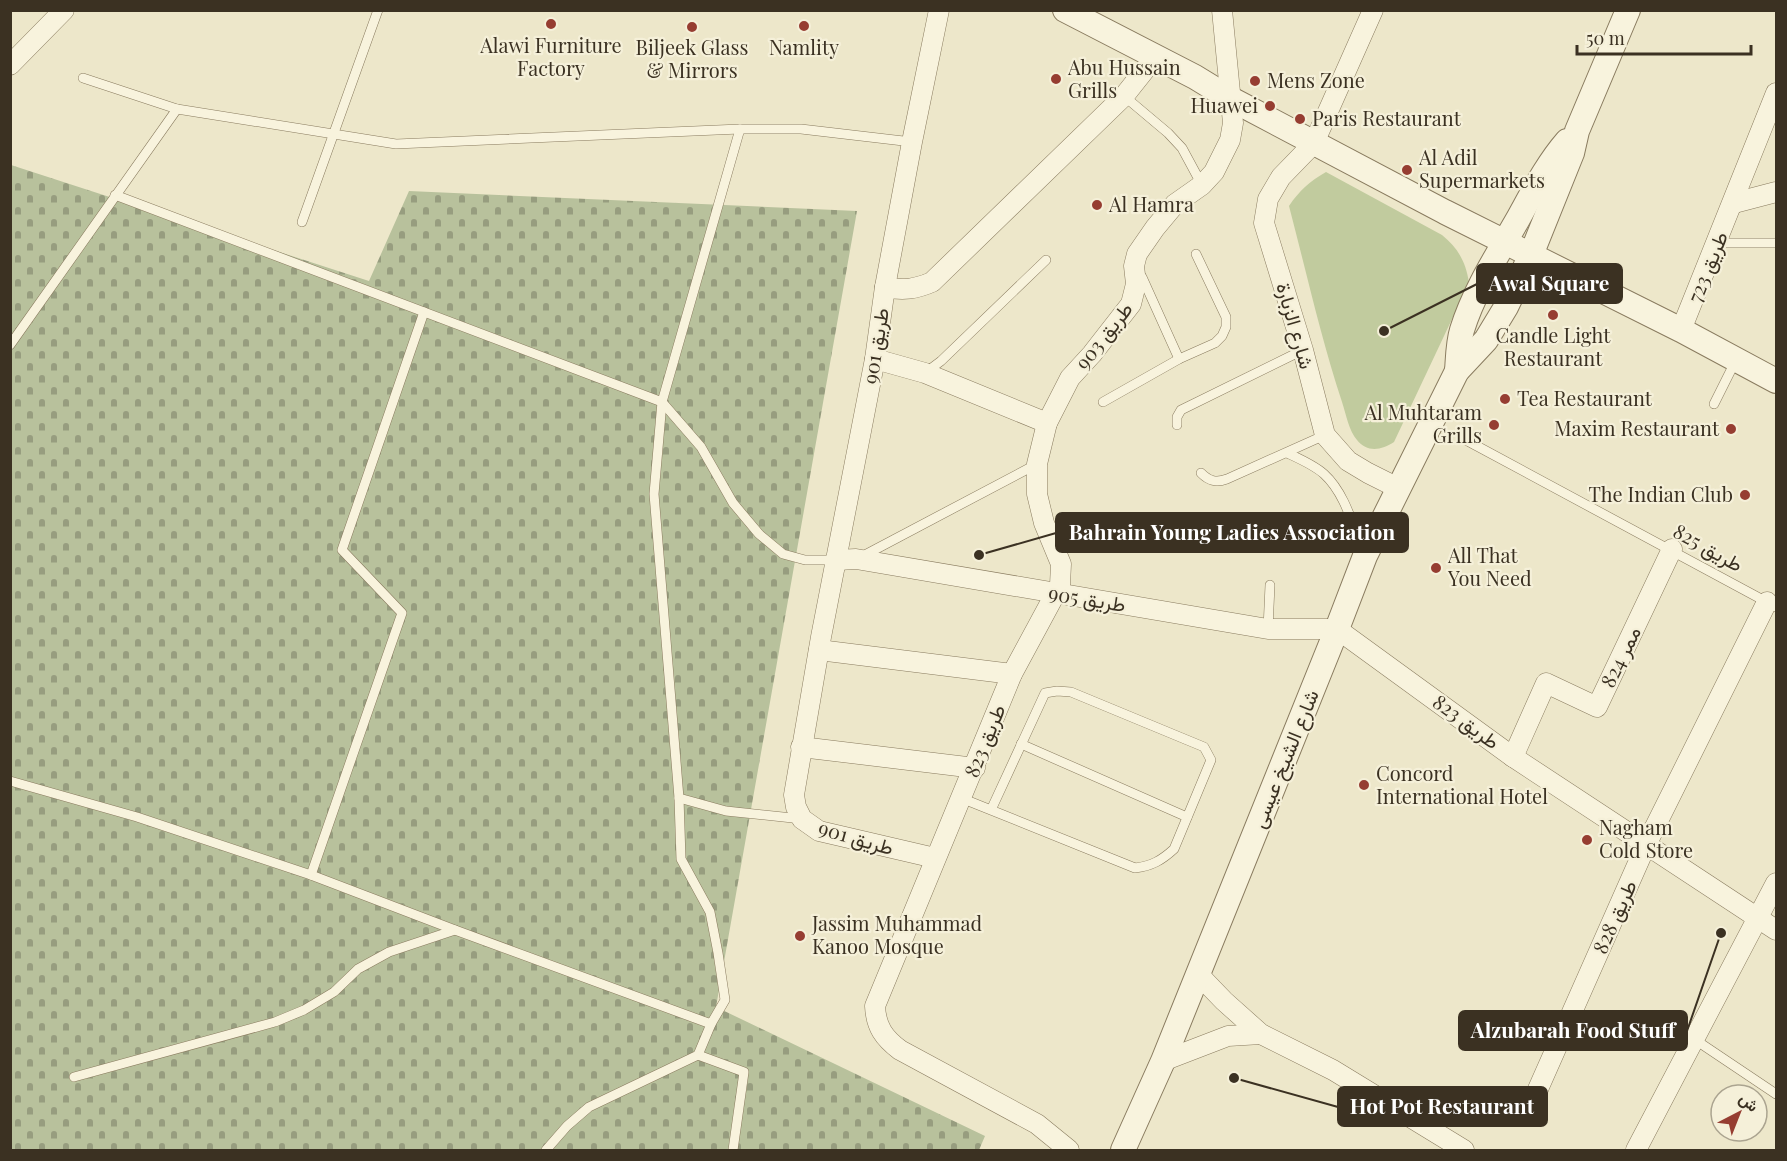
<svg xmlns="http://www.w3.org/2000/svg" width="1787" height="1161" viewBox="0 0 1787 1161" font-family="'Playfair Display',Vazirmatn,serif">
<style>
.green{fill:#c1cb9e}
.cemetery{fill:url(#cemetery-stones)}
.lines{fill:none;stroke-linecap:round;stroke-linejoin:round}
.service-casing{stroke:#897b5f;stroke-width:10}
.minor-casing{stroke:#897b5f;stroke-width:21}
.tertiary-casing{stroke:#897b5f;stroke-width:26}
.service{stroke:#f8f3dd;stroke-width:9}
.minor{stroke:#f8f3dd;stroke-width:20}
.tertiary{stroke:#f8f3dd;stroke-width:24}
.poi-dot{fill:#963d31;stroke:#f5f0d9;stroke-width:2}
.labels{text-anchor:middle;stroke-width:4.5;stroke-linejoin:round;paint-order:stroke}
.poi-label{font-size:20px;fill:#3b3122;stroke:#f5f0d9;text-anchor:start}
.street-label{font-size:20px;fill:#3b3122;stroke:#f5f0d9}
.leader{fill:none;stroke:#3b3122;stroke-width:2}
.callout-dot{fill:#3b3122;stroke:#f5f0d9;stroke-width:2}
.callout{fill:#3b3122;stroke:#3b3122;stroke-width:2}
.callout-label{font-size:21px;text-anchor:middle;font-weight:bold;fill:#fff}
</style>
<defs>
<pattern id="cemetery-stones" width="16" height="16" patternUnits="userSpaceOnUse" patternTransform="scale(1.5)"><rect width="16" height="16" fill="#b8c19c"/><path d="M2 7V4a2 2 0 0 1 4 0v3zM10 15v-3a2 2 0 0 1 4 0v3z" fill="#979d7f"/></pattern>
</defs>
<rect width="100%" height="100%" fill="#ede7ca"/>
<path class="green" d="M1326,172L1442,235C1458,248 1466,262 1469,283L1394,442C1382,450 1367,453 1357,440C1349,431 1346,414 1342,402C1321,338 1306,271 1289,206C1299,191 1310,181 1326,172Z"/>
<polygon class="cemetery" points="11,165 369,281 409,191 857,211 716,1007 985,1136 979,1150 11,1150"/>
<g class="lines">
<g class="service-casing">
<g id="service">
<polyline points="83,78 177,109 396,144 740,129 801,129 912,142"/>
<polyline points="1124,96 1168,133 1182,148 1202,185"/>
<polyline points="740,129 662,402 654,494 679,798 726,811 802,819"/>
<polyline points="115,195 662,402 701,447 733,503 759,534 783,554 805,560 836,560"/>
<polyline points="302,222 378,10"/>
<polyline points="1718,243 1776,243"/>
<polyline points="1142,277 1179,359"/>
<polyline points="10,345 177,109"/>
<polyline points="925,373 941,361 1046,260"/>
<polyline points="1103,402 1179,359 1215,343 1222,336 1226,327 1226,317 1196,254"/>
<polyline points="1714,404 1736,360"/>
<polyline points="1177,425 1177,417 1181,410 1303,350"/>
<polyline points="1462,438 1776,607"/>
<path d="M1287,453C1300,459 1314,465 1324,474C1345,493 1353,526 1363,551"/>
<path d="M1201,473C1209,481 1216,483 1227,479L1325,435"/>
<polyline points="861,557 1037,464"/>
<polyline points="1268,629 1270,585"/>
<polyline points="1021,744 1187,817"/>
<polyline points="10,781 137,817 311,875 455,930 711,1024 725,1000 718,953 710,912 681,859 679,798"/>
<path d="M961,798L1135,868C1152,866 1162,860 1174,849L1211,760L1204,747L1071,692L1057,691L1045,693L991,810"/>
<polyline points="311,875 402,613 342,550 424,312"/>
<polyline points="711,1024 698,1055 744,1072 733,1150"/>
<polyline points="1694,1039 1776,1094"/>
<polyline points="74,1077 275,1022 304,1010 334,992 358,969 389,952 455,930"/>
<polyline points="546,1150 567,1126 589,1107 698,1055"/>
</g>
</g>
<g class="minor-casing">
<g id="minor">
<polyline points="1373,10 1314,143 1281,177 1268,199 1264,223 1303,350 1325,435 1348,461 1368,473 1398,488"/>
<polyline points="10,65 64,10"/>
<polyline points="1734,203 1776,192"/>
<path d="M885,287C903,291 916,289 932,282L1124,96L1155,57"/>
<polyline points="1681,330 1776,93"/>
<polyline points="875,359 925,373 1047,423"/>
<polyline points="837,560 856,559 1268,629 1337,629 1513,757 1776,930"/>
<polyline points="819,650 1012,674"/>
<polyline points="801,747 975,768"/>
<polyline points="1513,757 1546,683 1597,707 1672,549"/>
<polyline points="935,858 819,831 802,819 796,807 794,795 821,637 875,359 885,287 912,142 939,10"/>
<polyline points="1198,974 1224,1001 1261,1034 1333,1070 1464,1150"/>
<polyline points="1163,1061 1228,1036 1261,1034"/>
<polyline points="1531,1105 1646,845 1767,602"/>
<path d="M1069,1150L1037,1124L900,1050C884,1038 876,1027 875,1006L1012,674L1060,585L1061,564L1044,523L1037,494V464L1047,423L1070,378L1092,354L1131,304L1136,284L1134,266L1137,254L1155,228L1175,204L1202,185L1214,172L1230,140L1233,123L1222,10"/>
<polyline points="1636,1150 1776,883"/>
</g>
</g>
<g class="tertiary-casing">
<g id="tertiary">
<polyline points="1065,10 1195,77 1231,99 1445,212 1681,330 1776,381"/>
<path d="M1457,371C1458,358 1458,343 1462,330C1474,291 1498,254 1518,219C1533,192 1547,164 1567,141"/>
<polyline points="1123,1150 1163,1061 1337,629 1365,556 1457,371 1486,340 1506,307 1531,255 1572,153 1577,131 1628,10"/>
</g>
</g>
<use href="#service" class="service"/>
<use href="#minor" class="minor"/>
<use href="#tertiary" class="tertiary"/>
</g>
<g class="poi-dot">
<circle cx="551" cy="24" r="6"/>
<circle cx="804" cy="26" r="6"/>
<circle cx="692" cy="27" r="6"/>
<circle cx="1056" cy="79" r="6"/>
<circle cx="1255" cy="81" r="6"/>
<circle cx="1270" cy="106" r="6"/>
<circle cx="1300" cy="119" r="6"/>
<circle cx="1407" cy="170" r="6"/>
<circle cx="1097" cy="205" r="6"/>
<circle cx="1553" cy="315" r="6"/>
<circle cx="1505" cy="399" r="6"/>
<circle cx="1494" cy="425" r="6"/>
<circle cx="1731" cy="429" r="6"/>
<circle cx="1745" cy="495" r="6"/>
<circle cx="1436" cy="568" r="6"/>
<circle cx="1364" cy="785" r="6"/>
<circle cx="1587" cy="840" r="6"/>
<circle cx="800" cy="936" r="6"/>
</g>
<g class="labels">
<g class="poi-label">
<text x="551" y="53" text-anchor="middle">Alawi Furniture<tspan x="551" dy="23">Factory</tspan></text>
<text x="692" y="55" text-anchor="middle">Biljeek Glass<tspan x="692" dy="23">&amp; Mirrors</tspan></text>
<text x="804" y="55" text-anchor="middle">Namlity</text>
<text x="1068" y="75">Abu Hussain<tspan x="1068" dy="23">Grills</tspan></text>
<text x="1267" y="88">Mens Zone</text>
<text x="1258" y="113" text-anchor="end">Huawei</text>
<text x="1312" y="126">Paris Restaurant</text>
<text x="1419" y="165">Al Adil<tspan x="1419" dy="23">Supermarkets</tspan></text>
<text x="1109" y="212">Al Hamra</text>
<text x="1553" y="343" text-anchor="middle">Candle Light<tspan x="1553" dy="23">Restaurant</tspan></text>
<text x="1517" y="406">Tea Restaurant</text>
<text x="1482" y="420" text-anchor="end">Al Muhtaram<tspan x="1482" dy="23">Grills</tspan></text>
<text x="1719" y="436" text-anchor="end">Maxim Restaurant</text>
<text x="1733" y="502" text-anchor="end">The Indian Club</text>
<text x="1448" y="563">All That<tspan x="1448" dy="23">You Need</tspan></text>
<text x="1376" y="781">Concord<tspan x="1376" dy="23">International Hotel</tspan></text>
<text x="1599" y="835">Nagham<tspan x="1599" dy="23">Cold Store</tspan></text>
<text x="812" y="931">Jassim Muhammad<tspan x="812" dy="23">Kanoo Mosque</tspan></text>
</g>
<g class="street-label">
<text transform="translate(1708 267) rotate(-68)" y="7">طريق 723</text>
<text transform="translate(1295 326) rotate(74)" y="7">شارع الزبارة</text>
<text transform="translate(1104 336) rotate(-52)" y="7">طريق 903</text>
<text transform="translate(876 346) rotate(-81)" y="7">طريق 901</text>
<text transform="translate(1708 548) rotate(29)" y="7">طريق 825</text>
<text transform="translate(1087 599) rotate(9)" y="7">طريق 905</text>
<text transform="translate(1621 657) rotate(-64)" y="7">ممر 824</text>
<text transform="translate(1466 722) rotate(36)" y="7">طريق 823</text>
<text transform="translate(985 741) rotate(-68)" y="7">طريق 823</text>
<text transform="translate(1285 759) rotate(-68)" y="7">شارع الشيخ عيسى</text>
<text transform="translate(856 838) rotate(16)" y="7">طريق 901</text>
<text transform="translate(1615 917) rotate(-66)" y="7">طريق 828</text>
</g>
</g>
<path class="leader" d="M1384 331L1477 284M979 555L1056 533M1721 933L1687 1031M1234 1078L1338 1107"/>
<g class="callout-dot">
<circle cx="1384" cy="331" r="6"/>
<circle cx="979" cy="555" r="6"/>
<circle cx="1721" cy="933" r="6"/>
<circle cx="1234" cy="1078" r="6"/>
</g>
<g class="callout">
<rect x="1477" y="264" width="145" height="39" rx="6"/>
<rect x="1056" y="513" width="352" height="39" rx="6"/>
<rect x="1459" y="1011" width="228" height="39" rx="6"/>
<rect x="1338" y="1087" width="209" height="39" rx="6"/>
</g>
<g class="callout-label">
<text x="1549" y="291">Awal Square</text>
<text x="1232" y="540">Bahrain Young Ladies Association</text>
<text x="1573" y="1038">Alzubarah Food Stuff</text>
<text x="1442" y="1114">Hot Pot Restaurant</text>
</g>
<rect width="1787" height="1161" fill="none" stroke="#3b3122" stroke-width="24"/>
<g transform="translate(1739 1113) rotate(42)"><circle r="28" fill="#f5f0d9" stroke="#aba490" stroke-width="1.5"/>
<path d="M0-4.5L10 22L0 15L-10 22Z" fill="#963d31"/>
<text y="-9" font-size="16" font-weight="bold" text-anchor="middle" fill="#3b3122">ش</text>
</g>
<path d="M1577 45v9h174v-9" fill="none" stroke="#3b3122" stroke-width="3"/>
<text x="1586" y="45" font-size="18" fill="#3b3122" stroke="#f5f0d9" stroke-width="4.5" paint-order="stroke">50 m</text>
</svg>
